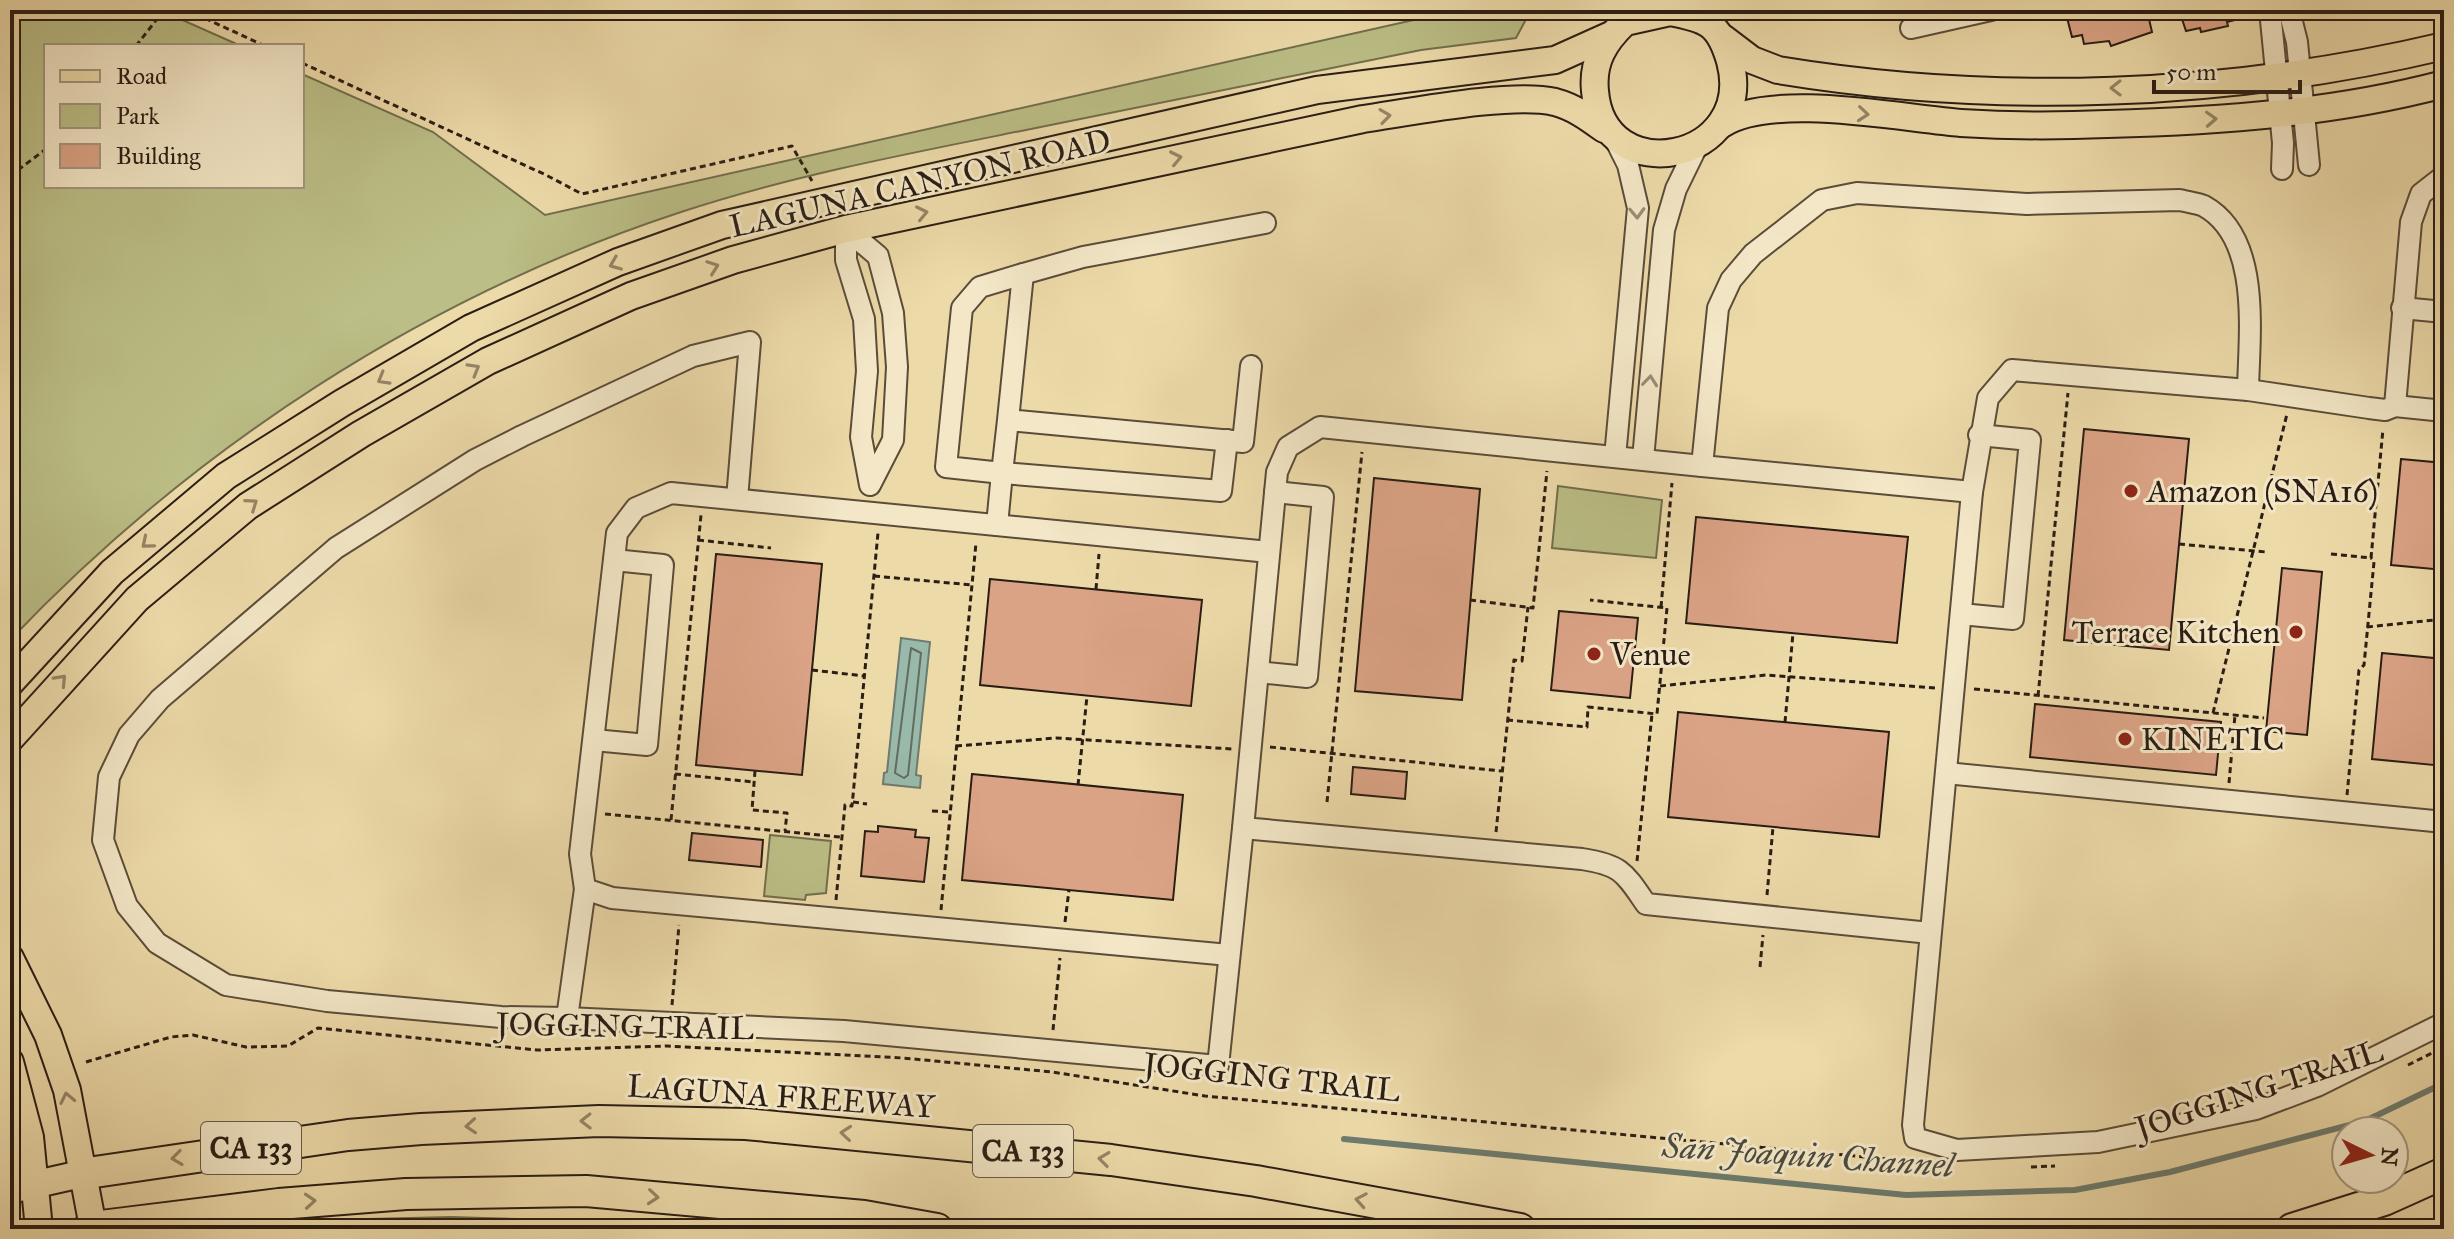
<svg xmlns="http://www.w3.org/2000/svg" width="2454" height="1239" viewBox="0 0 2454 1239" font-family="'IM FELL Great Primer',serif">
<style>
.green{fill:#bbbe86;stroke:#726e4d;stroke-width:2}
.water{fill:#99baaa;stroke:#6d7b6e;stroke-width:2}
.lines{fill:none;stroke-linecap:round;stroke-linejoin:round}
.shore{stroke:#626c5f;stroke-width:2}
.stream{stroke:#6d7b6e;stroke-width:6}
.building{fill:#dba386;stroke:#2a1d14;stroke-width:2}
.minor-casing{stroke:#5b4c39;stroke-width:24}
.major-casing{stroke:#2a1d14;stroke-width:30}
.highway-casing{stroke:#2a1d14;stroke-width:34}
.path{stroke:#2a1d14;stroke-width:3;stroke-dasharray:6 4;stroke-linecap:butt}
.minor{stroke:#f3e7c7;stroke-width:20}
.major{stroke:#eddaa9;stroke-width:26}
.highway{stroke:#eddaa9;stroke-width:30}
.oneway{stroke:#958566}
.oneway2{stroke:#998c76}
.poi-dot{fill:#8f2418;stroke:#f3e7c7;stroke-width:3}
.labels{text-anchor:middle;stroke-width:6;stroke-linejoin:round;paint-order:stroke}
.shield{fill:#f3e7c7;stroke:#665a4a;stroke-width:2}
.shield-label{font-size:30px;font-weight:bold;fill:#2a1d14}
.street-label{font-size:32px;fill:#2a1d14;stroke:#f3e7c7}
.poi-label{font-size:32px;fill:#2a1d14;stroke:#f3e7c7;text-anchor:start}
.water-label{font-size:34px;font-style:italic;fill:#4b4c41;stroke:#f3e7c7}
</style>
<rect width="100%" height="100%" fill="#eddaa9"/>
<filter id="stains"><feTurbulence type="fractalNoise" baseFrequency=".0025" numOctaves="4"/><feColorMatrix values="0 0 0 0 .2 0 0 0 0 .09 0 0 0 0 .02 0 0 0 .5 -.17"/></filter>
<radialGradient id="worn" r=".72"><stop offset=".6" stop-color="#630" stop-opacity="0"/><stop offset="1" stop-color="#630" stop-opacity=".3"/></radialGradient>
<g class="green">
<path d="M10,10H160L241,46H46V186H302V74L433,132L545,215L1458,10H1531L1516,38L1421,50C1287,77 1154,104 1021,131C906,154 790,176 678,213C424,297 194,447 10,640Z"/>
<polygon points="1558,486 1662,500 1656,558 1552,548"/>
<polygon points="770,835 831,841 826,893 806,895 805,900 764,896"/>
<polygon points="451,1217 659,1223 697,1229 274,1229 368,1219"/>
</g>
<polygon class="water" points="901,638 930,642 916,775 921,776 920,788 883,784 884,773 887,772"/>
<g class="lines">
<polygon class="shore" points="911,648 921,653 908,775 904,778 895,773"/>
<polyline class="stream" points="1344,1139 1906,1195 2075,1190 2170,1172 2365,1121 2444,1083"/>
</g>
<g class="building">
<polygon points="2065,10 2152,10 2154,18 2149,19 2152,32 2111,46 2109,41 2084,44 2082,35 2072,37"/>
<polygon points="2179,10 2237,10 2239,19 2227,22 2228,26 2201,32 2200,28 2186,31"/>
<polygon points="2084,429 2189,439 2169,650 2064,640"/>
<polygon points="2401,459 2444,463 2444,570 2391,565"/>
<polygon points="1374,478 1480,489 1462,700 1355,691"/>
<polygon points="1696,517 1908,537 1897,643 1686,623"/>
<polygon points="716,554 822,564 802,775 696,765"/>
<polygon points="2282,568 2322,572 2307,735 2266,731"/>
<polygon points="990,579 1202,600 1191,706 980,685"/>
<polygon points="1559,611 1638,618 1630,698 1551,690"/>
<polygon points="2382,653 2444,659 2444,766 2372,759"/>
<polygon points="2035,704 2221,722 2216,775 2030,757"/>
<polygon points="1678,712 1889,732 1879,837 1668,817"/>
<polygon points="1353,767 1407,772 1405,799 1351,794"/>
<polygon points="972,774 1183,795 1173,900 962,880"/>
<polygon points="878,826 916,830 915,837 929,838 924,882 861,876 865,831 878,832"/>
<polygon points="692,833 763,840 761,867 689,860"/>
</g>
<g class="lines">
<g class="minor-casing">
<g id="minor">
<polyline points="2270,10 2283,143 2282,169"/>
<polyline points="2289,10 2297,42 2309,165"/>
<polyline points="1911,28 1991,10"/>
<polyline points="1615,139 1628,165 1638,208 1615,457"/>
<polyline points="2444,176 2421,194 2411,222 2395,406 2385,410 2369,408 2248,390 2012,370 1988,398 1972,492 1913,1125 1915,1138 1957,1150 2098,1142 2256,1109 2317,1086 2444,1023"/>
<polygon points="846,229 878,256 893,313 897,367 893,440 870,485 861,437 867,371 864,319 846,260"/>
<polyline points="1023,274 1083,257 1265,223"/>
<polyline points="2402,308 2444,312"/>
<polyline points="2395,406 2444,411"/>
<polyline points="1008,420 1002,473 946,467 962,308 980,287 1023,274 1008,420 1243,442 1251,366"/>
<polyline points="1643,459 1664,230 1676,189 1697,146"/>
<path d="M1702,466L1320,427L1288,447L1277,472L1243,828L1582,859C1621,865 1624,872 1646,904L1930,933"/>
<path d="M1972,492L1702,466L1718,308L1731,280L1753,254L1822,200L1857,193L2027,204L2180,200C2187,202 2197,203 2204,206C2262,238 2249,335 2248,390"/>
<polyline points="997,525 1002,473 1221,491 1227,440"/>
<polyline points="1961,614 2013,619 2030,440 1979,435"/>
<polyline points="1258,672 1307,677 1323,497 1275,492"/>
<polyline points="594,740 647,745 663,565 614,560"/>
<polyline points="1946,773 2444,822"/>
<polyline points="585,889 567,1018 501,1017 327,1001 226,985 157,943 127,906 103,840 109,777 129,735 160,699 336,548 475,460 522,436 693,356 750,342 737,499"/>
<polyline points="1229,955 612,898 585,889 580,854 617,533 636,508 671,493 1269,552"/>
<polyline points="567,1018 844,1031 1218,1066 1243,828"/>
</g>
</g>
<g class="major-casing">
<g id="major">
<path d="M1670,12C1707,19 1719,23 1730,61C1757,162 1603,192 1595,91C1592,62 1604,42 1625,22Z"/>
<path d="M1723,38L1752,60L1778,70C1997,106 2229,97 2444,46"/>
<path d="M1722,124C1772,92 1900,118 1961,123C2009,126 2059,126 2107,124C2221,121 2334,113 2444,84"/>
<polyline points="10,683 112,572 226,476 342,403 471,328 618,262 722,225 1317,90 1555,60 1613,34"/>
<path d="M10,739L137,599L248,506L361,434L488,361L631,296L733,260L846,229L1363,119C1411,112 1511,92 1555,102C1574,107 1589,118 1604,129"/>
<polyline points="10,958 48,1035 67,1090 93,1227 85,1229"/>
<polyline points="10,1062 30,1137 39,1229"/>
<polyline points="10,1190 81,1174"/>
</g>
</g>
<g class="highway-casing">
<g id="highway">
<polyline points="81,1174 348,1135 421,1129 599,1121 746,1124 1111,1160 1256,1181 1520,1229"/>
<polyline points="93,1227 279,1204 406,1194 586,1191 864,1216 937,1229"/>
<polyline points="2292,1229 2384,1200 2444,1173"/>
</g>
</g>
<g class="path">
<polyline points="187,10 265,46"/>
<polyline points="136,46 164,10"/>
<polyline points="302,63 546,175 582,194 792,146 812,181"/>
<polyline points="10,176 46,149"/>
<polyline points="698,540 771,548"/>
<polyline points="2179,544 2266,552"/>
<polyline points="2331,554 2371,558 2383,429"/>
<polyline points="874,576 972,585"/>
<polyline points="1096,589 1099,554"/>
<polyline points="1470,600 1533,608 1547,471"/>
<polyline points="1661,607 1672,483"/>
<polyline points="2367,627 2444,619"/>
<polyline points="812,670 864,676"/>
<polyline points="1660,686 1766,675 1935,688"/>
<polyline points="1974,689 2264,718"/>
<polyline points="2038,696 2068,393"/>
<polyline points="2213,713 2287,414"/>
<polyline points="1507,720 1587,727 1588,707 1657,714 1667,608 1590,600"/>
<polyline points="1785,722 1793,633"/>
<polyline points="956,746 1056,738 1232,749"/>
<polyline points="1270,747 1501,771"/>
<polyline points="755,771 752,810 787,813 785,831"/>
<polyline points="675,774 754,782"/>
<polyline points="2229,783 2235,715"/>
<polyline points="1078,785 1087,696"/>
<polyline points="2347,795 2359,670 2364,665 2374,562 2371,558"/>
<polyline points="853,802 867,804"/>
<polyline points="1327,802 1362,452"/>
<polyline points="932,811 950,812"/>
<polyline points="605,814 840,837"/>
<polyline points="671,820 701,515"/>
<polyline points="1496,832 1514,660 1522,661 1528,607"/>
<polyline points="1637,861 1652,714"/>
<polyline points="1767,895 1773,827"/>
<polyline points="836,900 845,805 852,806 878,533"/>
<polyline points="941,910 976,543"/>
<polyline points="1065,922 1069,890"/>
<polyline points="1760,967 1763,935"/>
<polyline points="672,1005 679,925"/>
<polyline points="1053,1030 1060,958"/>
<polyline points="86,1062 171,1037 193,1035 246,1047 288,1046 318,1028 537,1050 667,1046 903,1058 1052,1072 1205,1096 1920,1162"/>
<polyline points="2408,1065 2444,1047"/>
<polyline points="2031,1167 2055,1166"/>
</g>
<use href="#minor" class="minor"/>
<use href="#major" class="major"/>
<use href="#highway" class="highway"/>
</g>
<defs><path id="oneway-chevron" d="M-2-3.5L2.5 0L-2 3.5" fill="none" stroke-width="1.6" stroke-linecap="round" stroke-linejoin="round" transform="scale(2)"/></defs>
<g class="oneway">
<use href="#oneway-chevron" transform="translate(2116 88) rotate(179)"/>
<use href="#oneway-chevron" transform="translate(1863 114) rotate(5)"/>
<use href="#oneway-chevron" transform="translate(1385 116) rotate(-8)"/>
<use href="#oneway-chevron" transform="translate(2211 119) rotate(-3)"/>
<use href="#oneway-chevron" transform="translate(1176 158) rotate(-12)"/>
<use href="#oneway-chevron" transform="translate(922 213) rotate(-12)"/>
<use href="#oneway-chevron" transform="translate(615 264) rotate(158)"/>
<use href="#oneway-chevron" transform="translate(713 267) rotate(-20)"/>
<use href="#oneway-chevron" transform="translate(474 369) rotate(-30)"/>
<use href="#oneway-chevron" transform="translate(383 379) rotate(150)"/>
<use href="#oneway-chevron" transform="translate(252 504) rotate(-35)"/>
<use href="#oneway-chevron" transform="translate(147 543) rotate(140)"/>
<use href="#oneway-chevron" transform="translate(61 680) rotate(-47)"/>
<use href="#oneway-chevron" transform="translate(67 1098) rotate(-102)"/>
<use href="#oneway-chevron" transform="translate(586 1121) rotate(179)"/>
<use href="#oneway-chevron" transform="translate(471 1126) rotate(176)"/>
<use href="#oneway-chevron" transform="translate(846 1133) rotate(-175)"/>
<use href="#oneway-chevron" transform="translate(177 1158) rotate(172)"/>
<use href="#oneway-chevron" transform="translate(1104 1159) rotate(-173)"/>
<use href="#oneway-chevron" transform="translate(653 1197) rotate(5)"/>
<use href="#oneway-chevron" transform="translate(1361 1200) rotate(-170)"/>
<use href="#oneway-chevron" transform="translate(310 1201) rotate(-4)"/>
</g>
<g class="oneway2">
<use href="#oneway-chevron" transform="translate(1637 213) rotate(88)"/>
<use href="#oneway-chevron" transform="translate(1650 381) rotate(-84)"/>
</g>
<g class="poi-dot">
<circle cx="2131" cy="491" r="8"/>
<circle cx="2296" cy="632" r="8"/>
<circle cx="1594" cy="654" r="8"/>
<circle cx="2125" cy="739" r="8"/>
</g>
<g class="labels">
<g class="shield">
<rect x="201" y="1122" width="100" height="52" rx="6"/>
<rect x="973" y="1125" width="100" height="52" rx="6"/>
</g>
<g class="shield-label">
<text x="251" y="1158">CA 133</text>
<text x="1023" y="1161">CA 133</text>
</g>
<g class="street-label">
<text transform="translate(920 183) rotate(-13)" y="11">LAGUNA CANYON ROAD</text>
<text transform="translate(625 1026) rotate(1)" y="11">JOGGING TRAIL</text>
<text transform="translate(1272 1077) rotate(6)" y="11">JOGGING TRAIL</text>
<text transform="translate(2259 1089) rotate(-18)" y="11">JOGGING TRAIL</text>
<text transform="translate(781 1096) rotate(4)" y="11">LAGUNA FREEWAY</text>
</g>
<g class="poi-label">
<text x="2147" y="502">Amazon (SNA16)</text>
<text x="2280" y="643" text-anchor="end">Terrace Kitchen</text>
<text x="1610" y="665">Venue</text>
<text x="2141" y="750">KINETIC</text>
</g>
<g class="water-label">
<text transform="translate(1808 1155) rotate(4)" y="12">San Joaquin Channel</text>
</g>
</g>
<rect width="2454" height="1239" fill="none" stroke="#eddaa9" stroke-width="40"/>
<rect x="12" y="12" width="2430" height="1215" fill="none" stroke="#2a1d14" stroke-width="4"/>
<rect x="20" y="20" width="2414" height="1199" fill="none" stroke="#2a1d14" stroke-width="2"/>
<rect x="44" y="44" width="260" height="144" fill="#f3e7c7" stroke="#a3967f" stroke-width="2"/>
<rect x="60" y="70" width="40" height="12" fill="#eddaa9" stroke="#a3967f" stroke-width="2"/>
<text x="116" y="84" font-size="24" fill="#2a1d14">Road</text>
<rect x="60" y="104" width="40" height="24" fill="#bbbe86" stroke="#a3967f" stroke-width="2"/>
<text x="116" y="124" font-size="24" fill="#2a1d14">Park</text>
<rect x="60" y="144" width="40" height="24" fill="#dba386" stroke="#a3967f" stroke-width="2"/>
<text x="116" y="164" font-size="24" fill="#2a1d14">Building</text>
<g transform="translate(2370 1155) rotate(95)"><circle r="38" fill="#f3e7c7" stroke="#a3967f" stroke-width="2"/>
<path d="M0-6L14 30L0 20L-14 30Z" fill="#8f2418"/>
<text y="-12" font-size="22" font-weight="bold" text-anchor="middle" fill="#2a1d14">N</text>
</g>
<path d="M2154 80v12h146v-12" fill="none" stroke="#2a1d14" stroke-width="4"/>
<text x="2166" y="80" font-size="24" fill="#2a1d14" stroke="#f3e7c7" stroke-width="6" paint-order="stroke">50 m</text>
<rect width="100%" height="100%" filter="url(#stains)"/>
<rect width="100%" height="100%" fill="url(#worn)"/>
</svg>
